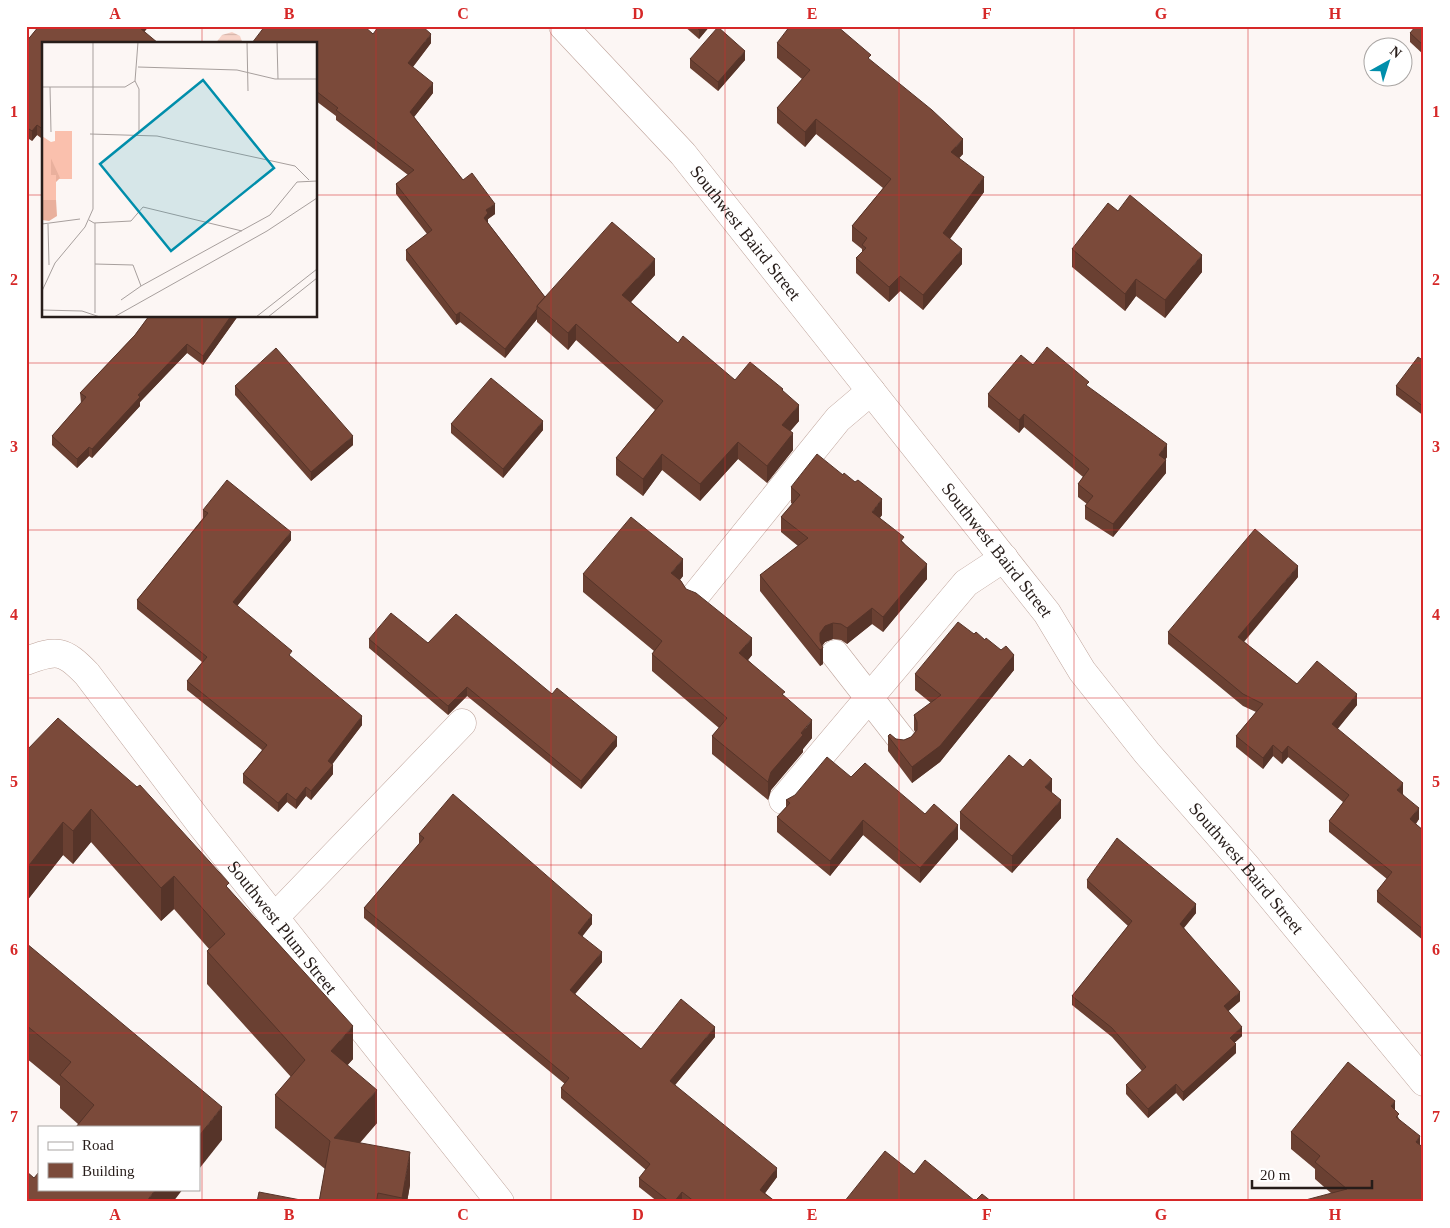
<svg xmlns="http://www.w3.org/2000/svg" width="1450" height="1228" viewBox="0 0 1450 1228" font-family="Georgia,serif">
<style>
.water{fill:url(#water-rules)}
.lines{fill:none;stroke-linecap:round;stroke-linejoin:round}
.minor-casing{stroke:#bfa49b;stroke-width:29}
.minor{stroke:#fff;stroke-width:28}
.wall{fill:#6a4032}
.shaded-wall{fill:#563429}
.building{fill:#7b4a3a;stroke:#563429}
.grid{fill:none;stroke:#d62828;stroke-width:1;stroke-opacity:0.55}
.labels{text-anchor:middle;stroke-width:5;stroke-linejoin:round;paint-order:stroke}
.street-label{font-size:18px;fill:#271d1a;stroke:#fff}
.inset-road{fill:none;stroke:#a79f9d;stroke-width:1}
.view{fill:#008eab;fill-opacity:0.15;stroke:#008eab;stroke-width:2.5}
.inset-edge{fill:none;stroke:#271d1a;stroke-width:2.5}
.neatline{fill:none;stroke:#d62828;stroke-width:2}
.grid-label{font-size:16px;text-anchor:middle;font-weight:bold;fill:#d62828}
</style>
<defs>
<pattern id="water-rules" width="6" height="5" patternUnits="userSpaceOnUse" patternTransform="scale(1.25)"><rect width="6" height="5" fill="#f7d3c8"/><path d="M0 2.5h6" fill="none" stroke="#d4b5ab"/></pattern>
</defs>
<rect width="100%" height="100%" fill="#fcf6f4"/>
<polygon class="water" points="232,32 240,36 243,44 215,44 222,35"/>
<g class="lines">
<g class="minor-casing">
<g id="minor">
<path id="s1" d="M563,26L683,154L1047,613L1082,671L1147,753L1245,865L1424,1082"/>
<polyline points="696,595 838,419 871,391"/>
<polyline points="835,654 902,740"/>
<path id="s2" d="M26,661C57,649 64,650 87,674L202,826L500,1202"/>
<polyline points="783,800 966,583 1004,558"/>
<polyline points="274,918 462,723"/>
</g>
</g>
<use href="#minor" class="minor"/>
</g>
<g class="wall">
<polygon points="39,26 149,26 144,32 158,44 44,44 44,140 37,135 32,141 26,137 26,42"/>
<polygon points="684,26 710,26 699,39"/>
<polygon points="1424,26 1424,55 1410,42 1410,33"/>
<polygon points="373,34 431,43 413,67 433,93 414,117 463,180 495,214 488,219 488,223 545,297 655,275 631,302 678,343 735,380 783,391 799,421 790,431 793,450 767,483 738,459 700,501 662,470 643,496 616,475 616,458 655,410 576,340 568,350 537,322 537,319 505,358 460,322 456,325 406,260 406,250 427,234 396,194 396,184 408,175 336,120 336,116 316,101 316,44 252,44 252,43"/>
<polygon points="777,43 871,61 963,154 959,158 984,192 950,239 962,264 923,310 900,291 889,302 856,273 856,258 862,252 862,249 852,241 852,226 883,188 816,134 805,147 777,123 777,108 802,79 777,58"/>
<polygon points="690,59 745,60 718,91 690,68"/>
<polygon points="1118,211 1202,272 1165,318 1136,296 1125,311 1072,267 1072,249"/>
<polygon points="149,316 238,316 203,365 187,353 140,402 140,406 92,458 89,456 77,468 52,445 52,436 81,403 80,393 135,335"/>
<polygon points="1424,361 1424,416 1396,395 1396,386"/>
<polygon points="1033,365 1089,388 1167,457 1165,460 1166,473 1113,537 1085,519 1085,506 1087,504 1078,497 1078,484 1083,477 1024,427 1019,433 988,407 988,394"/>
<polygon points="235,386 353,445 311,481 235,395"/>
<polygon points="451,424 543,430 503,478 451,433"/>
<polygon points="791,487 882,515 880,518 904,543 927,579 883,632 872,624 847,644 841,640 833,639 825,642 822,646 823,664 820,666 760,591 760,575 798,546 781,532 781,517 792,504 791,503"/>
<polygon points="203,510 291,540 237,606 362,725 332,764 333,774 311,800 306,796 296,809 287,802 278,812 243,783 243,774 262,750 187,690 187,681 202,662 137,609 137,600 203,518"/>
<polygon points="583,574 683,576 680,580 686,589 752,655 748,660 785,697 812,738 803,749 803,752 771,790 768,800 712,754 712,736 719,728 652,671 652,654 654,651 583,592"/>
<polygon points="1298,577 1244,642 1297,684 1357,705 1337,729 1403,794 1419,819 1416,824 1424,831 1424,941 1377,902 1377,891 1387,879 1329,832 1329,821 1343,802 1288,757 1282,764 1273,756 1263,769 1236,747 1236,736 1256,712 1243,706 1168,644 1168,632"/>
<polygon points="369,639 428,643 552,694 617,746 581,789 467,696 448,715 369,648"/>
<polygon points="1014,670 940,762 912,783 888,751 888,736 896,739 904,740 911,737 915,732 914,730 914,715 931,703 915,690 915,674"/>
<polygon points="26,751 229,889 353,1059 347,1065 377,1123 360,1143 410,1185 407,1202 319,1202 325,1169 275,1128 275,1095 291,1077 207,984 207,951 209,949 174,909 161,921 91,842 73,864 63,855 26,902"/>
<polygon points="851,777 925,814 958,839 920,883 863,835 830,876 777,832 777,817 786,807 786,800"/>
<polygon points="1052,793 1061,818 1012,873 960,829 960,812"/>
<polygon points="419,834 592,924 582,936 602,962 575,994 641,1049 715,1037 675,1085 777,1177 765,1193 776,1202 658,1202 639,1187 639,1178 646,1170 561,1098 561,1088 565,1084 364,918 364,908 419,844"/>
<polygon points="1087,880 1196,913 1184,928 1240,1001 1228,1011 1242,1036 1234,1043 1236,1053 1183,1101 1176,1093 1148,1118 1126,1094 1126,1085 1142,1071 1112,1037 1072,1005 1072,996 1128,926 1087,888"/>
<polygon points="26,943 222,1140 78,1124 60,1108 60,1086 26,1058"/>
<polygon points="1395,1110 1399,1119 1420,1145 1424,1202 1331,1193 1315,1179 1315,1169 1291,1149 1291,1132"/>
</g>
<g class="shaded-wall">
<polygon points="141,26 149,26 140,37 140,28"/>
<polygon points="702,26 710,26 699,39 699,30"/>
<polygon points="431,34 431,43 408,73 408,63"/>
<polygon points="745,51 745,60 718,91 718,82"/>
<polygon points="433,83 433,93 410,122 410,112"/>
<polygon points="816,119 816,134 805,147 805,132"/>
<polygon points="37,125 37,135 32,141 32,131"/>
<polygon points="963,139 963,154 951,167 951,152"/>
<polygon points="984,177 984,192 943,248 943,233"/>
<polygon points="495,204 495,214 488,219 488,223 484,218 486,210"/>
<polygon points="962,249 962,264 923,310 923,295"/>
<polygon points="1202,255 1202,272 1165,318 1165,300"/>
<polygon points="655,259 655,275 622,312 622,295"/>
<polygon points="900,276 900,291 889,302 889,287"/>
<polygon points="1136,279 1136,296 1125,311 1125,294"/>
<polygon points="537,309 537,319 505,358 505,349"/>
<polygon points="460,312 460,322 456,325 456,315"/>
<polygon points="231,316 238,316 203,365 203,356"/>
<polygon points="576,324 576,340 568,350 568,333"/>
<polygon points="187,344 187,353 140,402 140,406 92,458 92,449 138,395"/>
<polygon points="799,405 799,421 782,441 782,425"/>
<polygon points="1024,414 1024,427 1019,433 1019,420"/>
<polygon points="543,421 543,430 503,478 503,469"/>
<polygon points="793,433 793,450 767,483 767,466"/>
<polygon points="353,436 353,445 311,481 311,472"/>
<polygon points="738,442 738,459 700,501 700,484"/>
<polygon points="1167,444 1167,457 1163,463 1166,460 1166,473 1113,537 1113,524 1159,455"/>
<polygon points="89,447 89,456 77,468 77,459"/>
<polygon points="662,454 662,470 643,496 643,479"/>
<polygon points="882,499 882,515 872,527 872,512"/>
<polygon points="291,532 291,540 233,611 233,602"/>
<polygon points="683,559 683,576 671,590 671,573"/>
<polygon points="927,564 927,579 883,632 883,617"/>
<polygon points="1298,566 1298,577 1238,648 1238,637"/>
<polygon points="872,608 872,624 847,644 847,628"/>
<polygon points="833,623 833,639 825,642 820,649 823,648 823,664 820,666 820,633 825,626"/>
<polygon points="752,638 752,655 739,671 739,653"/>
<polygon points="1014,655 1014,670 940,762 912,783 912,767"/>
<polygon points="467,687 467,696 448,715 448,706"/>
<polygon points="1357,694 1357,705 1332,736 1332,724"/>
<polygon points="362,716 362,725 328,770 328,761"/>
<polygon points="812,720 812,738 803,749 803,752 771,790 768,800 768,782 771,772"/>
<polygon points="617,737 617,746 581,789 581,781"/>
<polygon points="1273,745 1273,756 1263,769 1263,758"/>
<polygon points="1288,746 1288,757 1282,764 1282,753"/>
<polygon points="333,765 333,774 311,800 311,791"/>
<polygon points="1052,779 1052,797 1045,787"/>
<polygon points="1403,783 1403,794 1397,801 1397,790"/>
<polygon points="306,787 306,796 296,809 296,800"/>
<polygon points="287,793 287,802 278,812 278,803"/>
<polygon points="1061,800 1061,818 1012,873 1012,856"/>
<polygon points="1419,808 1419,819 1410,831 1410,819"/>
<polygon points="91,809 91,842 73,864 73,831"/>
<polygon points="863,820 863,835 830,876 830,861"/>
<polygon points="63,822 63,855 26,902 26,869"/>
<polygon points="958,825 958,839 920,883 920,868"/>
<polygon points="174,876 174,909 161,921 161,888"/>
<polygon points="1196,904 1196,913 1180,932 1180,924"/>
<polygon points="592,915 592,924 578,942 578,933"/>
<polygon points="602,952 602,962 570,1000 570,990"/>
<polygon points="1240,992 1240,1001 1224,1015 1224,1006"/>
<polygon points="353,1026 353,1059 331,1084 331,1051"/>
<polygon points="715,1027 715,1037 670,1091 670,1081"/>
<polygon points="1242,1027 1242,1036 1230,1047 1230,1038"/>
<polygon points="1236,1044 1236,1053 1183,1101 1183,1092"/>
<polygon points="1176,1084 1176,1093 1148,1118 1148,1109"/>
<polygon points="377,1090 377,1123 334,1171 334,1138"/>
<polygon points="1395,1101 1395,1118 1391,1106"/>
<polygon points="222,1107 222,1140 199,1169 199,1136"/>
<polygon points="1420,1136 1420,1154 1416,1142"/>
<polygon points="410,1152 410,1185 407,1202 402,1202 402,1198"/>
<polygon points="777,1168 777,1177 760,1200 760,1190"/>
<polygon points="156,1189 183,1189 173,1202 146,1202"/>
<polygon points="682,1192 682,1202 674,1202"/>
</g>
<g class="building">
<polygon points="39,26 141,26 140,28 158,43 158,44 44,44 44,130 37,125 32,131 26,127 26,42"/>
<polygon points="265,26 364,26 373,34 379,26 422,26 431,34 408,63 433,83 410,112 463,180 472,173 495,204 486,210 488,213 484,218 545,297 537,306 537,309 505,349 460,312 456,315 406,250 432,230 396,184 414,170 336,110 338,108 316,91 316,44 253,44 252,43"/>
<polygon points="695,26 702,26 699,30"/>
<polygon points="790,26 837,26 871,55 868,58 932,110 963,139 951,152 984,177 943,233 962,249 923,295 900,276 889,287 856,258 866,248 862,245 867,238 852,226 891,179 816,119 805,132 777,108 810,70 777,43"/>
<polygon points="1416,26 1424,26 1424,46 1410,33"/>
<polygon points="718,27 745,51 718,82 690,59"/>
<polygon points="1130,195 1202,255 1165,300 1136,279 1125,294 1072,249 1108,203 1118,211"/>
<polygon points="612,222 655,259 622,295 678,343 683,336 735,380 750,362 783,389 782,390 799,405 782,425 793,433 767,466 738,442 700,484 662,454 643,479 616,458 663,401 576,324 568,333 537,306"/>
<polygon points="149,316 231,316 203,356 187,344 138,395 140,397 92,449 89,447 77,459 52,436 86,397 80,393 135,335"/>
<polygon points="1047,347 1089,382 1086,385 1167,444 1159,455 1166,460 1113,524 1085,506 1093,496 1078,484 1089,469 1024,414 1019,420 988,394 1021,355 1033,365"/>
<polygon points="276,348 353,436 311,472 235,386"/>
<polygon points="1418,357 1424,361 1424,407 1396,386"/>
<polygon points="491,378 543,421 503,469 451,424"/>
<polygon points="817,454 843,475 844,473 855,482 858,480 882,499 872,512 904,537 901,541 927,564 883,617 872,608 847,628 841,624 833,623 825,626 820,633 820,641 823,648 820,650 760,575 808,538 781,517 800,495 791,487"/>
<polygon points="227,480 291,532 233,602 292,651 289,655 362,716 328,761 333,765 311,791 306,787 296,800 287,793 278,803 243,774 267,745 187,681 207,657 137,600 208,513 203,510"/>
<polygon points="631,517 683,559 671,573 681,581 686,589 696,593 752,638 739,653 785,692 782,694 812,720 801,733 803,735 771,772 768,782 712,736 727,718 652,654 662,641 583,574"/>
<polygon points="1255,529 1298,566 1238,637 1297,684 1317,661 1357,694 1332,724 1403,783 1397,790 1419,808 1410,819 1424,831 1424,930 1377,891 1392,872 1329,821 1349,795 1288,746 1282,753 1273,745 1263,758 1236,736 1263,704 1243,694 1168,632"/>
<polygon points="391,613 428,643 456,614 552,694 557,688 617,737 581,781 467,687 448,706 369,639"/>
<polygon points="958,622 974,634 976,632 985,640 986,638 1001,650 1006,646 1014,655 940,746 912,767 888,736 890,734 896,739 904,740 911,737 917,730 917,722 914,715 941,695 915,674"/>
<polygon points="58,718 137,787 140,785 229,883 226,886 353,1026 331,1051 377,1090 334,1138 410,1152 402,1198 378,1193 376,1202 319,1202 330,1141 275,1095 305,1060 207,951 225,934 174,876 161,888 91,809 73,831 63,822 26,869 26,751"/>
<polygon points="1009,755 1023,767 1030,759 1052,779 1045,787 1061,800 1012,856 960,812"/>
<polygon points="827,757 851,777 865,763 925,814 934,804 958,825 920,868 863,820 830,861 777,817 790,803 786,800 795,795"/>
<polygon points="453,794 592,915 578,933 602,952 570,990 641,1049 681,999 715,1027 670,1081 777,1168 760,1190 776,1202 695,1202 682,1192 674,1202 670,1202 639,1178 650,1164 561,1088 569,1078 364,908 424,838 419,834"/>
<polygon points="1117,838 1196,904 1180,924 1240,992 1224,1006 1242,1027 1230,1038 1236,1044 1183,1092 1176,1084 1148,1109 1126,1085 1146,1067 1112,1028 1072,996 1132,921 1087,880"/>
<polygon points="26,943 222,1107 199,1136 199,1127 76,1127 94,1105 60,1075 71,1062 26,1025"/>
<polygon points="1348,1062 1395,1101 1391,1106 1399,1114 1396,1117 1420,1136 1416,1142 1424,1148 1424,1202 1298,1202 1347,1189 1315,1162 1320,1156 1291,1132"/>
<polygon points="885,1151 914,1174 925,1160 975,1201 982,1194 992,1202 844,1202"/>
<polygon points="26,1171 34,1178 39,1172 39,1189 156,1189 146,1202 26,1202"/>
<polygon points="259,1192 311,1202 257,1202"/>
</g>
<path class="grid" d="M202,26V44M376,26V1202M551,26V1202M725,26V1202M899,26V1202M1074,26V1202M1248,26V1202M26,195H44M316,195H1424M202,316V1202M26,363H1424M26,530H1424M26,698H1424M26,865H1424M26,1033H1424"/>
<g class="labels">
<g class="street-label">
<text dy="6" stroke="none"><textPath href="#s1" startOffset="276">Southwest Baird Street</textPath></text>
<text dy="6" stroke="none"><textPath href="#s1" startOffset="681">Southwest Baird Street</textPath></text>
<text dy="6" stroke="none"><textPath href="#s1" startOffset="1086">Southwest Baird Street</textPath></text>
<text dy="6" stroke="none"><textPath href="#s2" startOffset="389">Southwest Plum Street</textPath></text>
</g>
</g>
<g transform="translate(42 42)">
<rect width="275" height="275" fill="#fcf6f4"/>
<path d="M13,89H30V137H14L9,133V100L13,99Z" fill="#fac0ad"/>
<path d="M0,97L18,136L13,141L15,174L7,179L0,178Z" fill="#e9b09d"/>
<path d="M0,94L9,100V133H14V158H0Z" fill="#fac0ad"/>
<path class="inset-road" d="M96,0L93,39L97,47V91M205,0L206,49M235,0L236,37M96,25L195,28L233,37H275M0,45H83L93,39M8,45L9,90M48,92L115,94L253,124L267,138M47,178L52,181L89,179L101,165L200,189M53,181V271M0,182L38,177M6,182L7,223M53,222L91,223L99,244M0,249L13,221L43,185L51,167V0M79,258L99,244L228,173L255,140L275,139M0,268L40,269L58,275M72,275L225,189L275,156M214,275L275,227M226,275L275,236"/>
<path class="view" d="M161,38L232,126L129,209L58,122Z"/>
<rect width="275" height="275" class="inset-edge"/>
</g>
<rect width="1450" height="1228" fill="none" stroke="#ffffff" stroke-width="55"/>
<rect x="38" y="1126" width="162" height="65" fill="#ffffff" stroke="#a9a5a3"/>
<rect x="48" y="1142" width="25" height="8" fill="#ffffff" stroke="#a9a5a3"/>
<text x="82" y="1150" font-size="15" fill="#271d1a">Road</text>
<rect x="48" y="1163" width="25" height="15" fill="#7b4a3a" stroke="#a9a5a3"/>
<text x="82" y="1176" font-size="15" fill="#271d1a">Building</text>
<g transform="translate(1388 62) rotate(39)"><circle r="24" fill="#ffffff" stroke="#a9a5a3"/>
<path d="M0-4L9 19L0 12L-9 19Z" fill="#008eab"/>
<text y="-8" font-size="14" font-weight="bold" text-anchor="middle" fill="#271d1a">N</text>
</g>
<path d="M1252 1180v8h120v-8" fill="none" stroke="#271d1a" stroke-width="2.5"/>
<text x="1260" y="1180" font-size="15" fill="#271d1a" stroke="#ffffff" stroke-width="4" paint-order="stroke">20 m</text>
<rect x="28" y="28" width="1394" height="1172" class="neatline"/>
<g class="grid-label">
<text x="115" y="19">A</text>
<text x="289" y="19">B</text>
<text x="463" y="19">C</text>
<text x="638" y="19">D</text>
<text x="812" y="19">E</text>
<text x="987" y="19">F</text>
<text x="1161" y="19">G</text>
<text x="1335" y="19">H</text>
<text x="14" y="117">1</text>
<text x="1436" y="117">1</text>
<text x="14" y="285">2</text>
<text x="1436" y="285">2</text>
<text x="14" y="452">3</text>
<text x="1436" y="452">3</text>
<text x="14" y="620">4</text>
<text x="1436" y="620">4</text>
<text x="14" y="787">5</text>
<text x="1436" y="787">5</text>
<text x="14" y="955">6</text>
<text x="1436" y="955">6</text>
<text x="14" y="1122">7</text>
<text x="1436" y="1122">7</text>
<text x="115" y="1220">A</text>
<text x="289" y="1220">B</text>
<text x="463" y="1220">C</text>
<text x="638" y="1220">D</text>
<text x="812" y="1220">E</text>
<text x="987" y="1220">F</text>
<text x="1161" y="1220">G</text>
<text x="1335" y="1220">H</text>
</g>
</svg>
